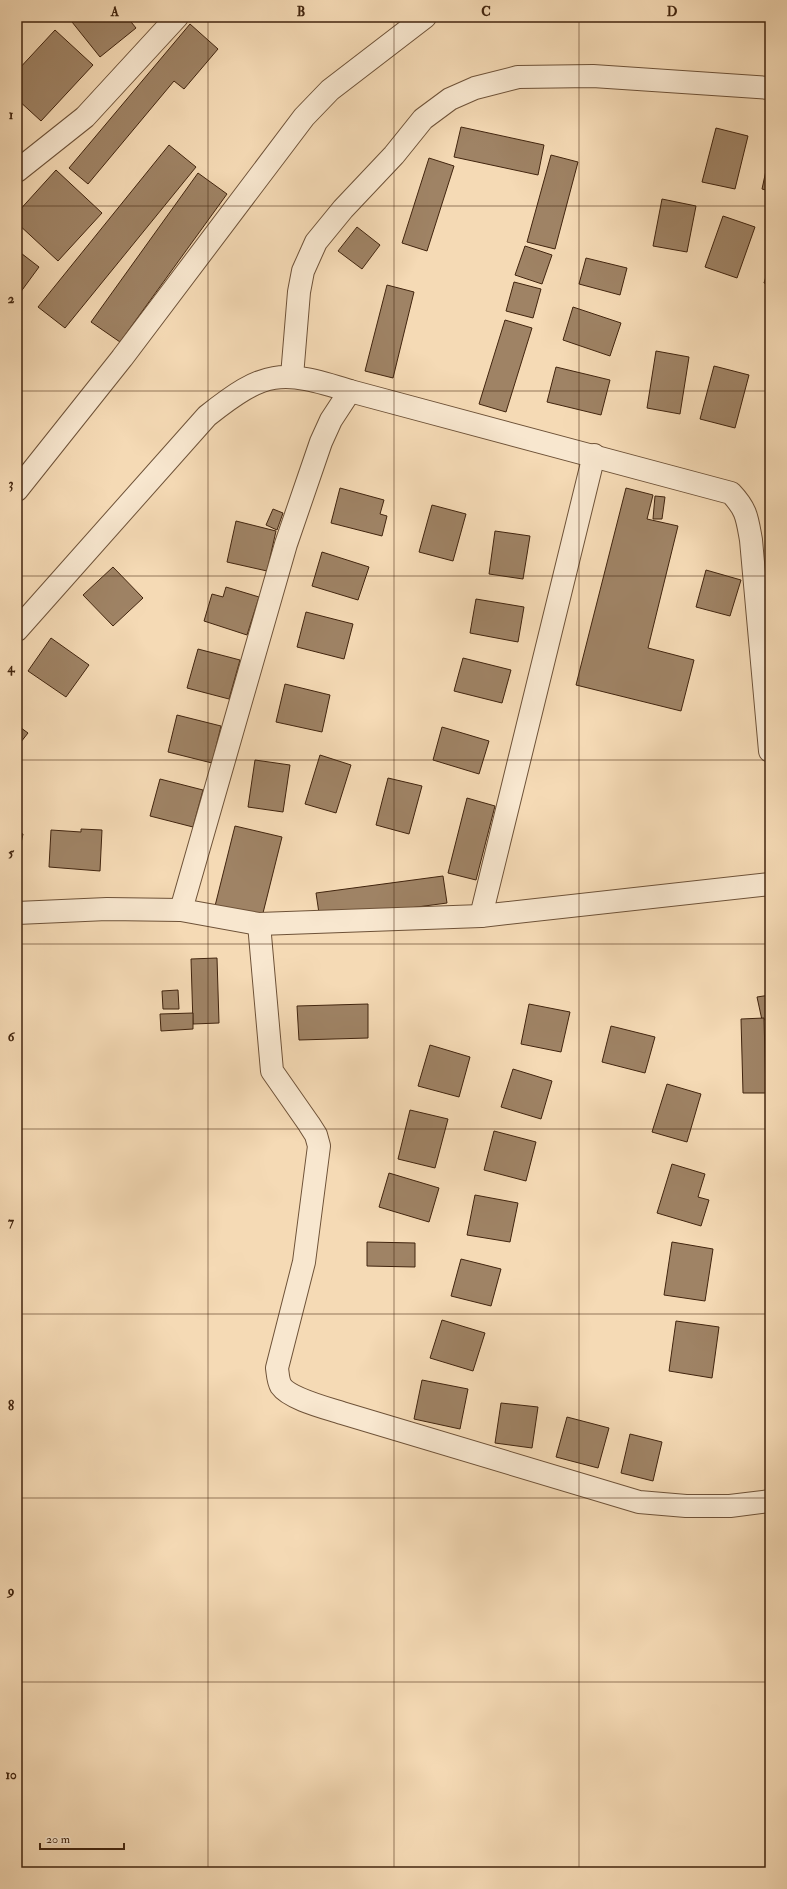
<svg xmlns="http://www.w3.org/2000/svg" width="787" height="1889" viewBox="0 0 787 1889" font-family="'IM FELL Double Pica',serif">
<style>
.building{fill:#9f8365;stroke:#41240e}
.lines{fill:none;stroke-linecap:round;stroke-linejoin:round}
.minor-casing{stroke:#6e5238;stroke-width:24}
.minor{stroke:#f8e7cf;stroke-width:22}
.grid{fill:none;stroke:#41240e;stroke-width:1;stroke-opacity:0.55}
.neatline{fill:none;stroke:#41240e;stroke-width:1.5}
.grid-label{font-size:13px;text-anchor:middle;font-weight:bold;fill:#41240e}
</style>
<rect width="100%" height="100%" fill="#f5dab5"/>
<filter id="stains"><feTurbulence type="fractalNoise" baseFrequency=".005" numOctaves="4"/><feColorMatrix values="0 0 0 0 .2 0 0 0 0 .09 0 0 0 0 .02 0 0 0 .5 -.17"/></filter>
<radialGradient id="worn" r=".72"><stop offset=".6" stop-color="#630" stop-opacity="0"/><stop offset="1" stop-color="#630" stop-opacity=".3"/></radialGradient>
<g class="building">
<polygon points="68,17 127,17 136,28 100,57"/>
<polygon points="190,24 218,49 184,89 174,81 88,184 69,168"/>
<polygon points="55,30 93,65 41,121 17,99 17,71"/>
<polygon points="461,127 544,145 538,175 454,157"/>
<polygon points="716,128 748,136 735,189 702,182"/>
<polygon points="169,145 196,167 65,328 38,307"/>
<polygon points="770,152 770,191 762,189"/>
<polygon points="551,155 578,162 555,249 527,242"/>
<polygon points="429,158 454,166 427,251 402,243"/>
<polygon points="56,170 102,213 58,261 17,223 17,213"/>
<polygon points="198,173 227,194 120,342 91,322"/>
<polygon points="662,199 696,206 687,252 653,246"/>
<polygon points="723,216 755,227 737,278 705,267"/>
<polygon points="357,227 380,245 362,269 338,251"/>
<polygon points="525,246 552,255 542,284 515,275"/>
<polygon points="17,250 39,267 17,297"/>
<polygon points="586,258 627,268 620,295 579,284"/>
<polygon points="770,263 770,285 764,283"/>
<polygon points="514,282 541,289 533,318 506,311"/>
<polygon points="387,285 414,292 393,378 365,371"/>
<polygon points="573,307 621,323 610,356 563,340"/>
<polygon points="505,320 532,328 506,412 479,404"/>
<polygon points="656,351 689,357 680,414 647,408"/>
<polygon points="714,366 749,375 735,428 700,419"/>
<polygon points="556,367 610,380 601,415 547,402"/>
<polygon points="340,488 384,500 380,514 387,516 382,536 331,523"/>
<polygon points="626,488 653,495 647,519 678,526 648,648 694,660 681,711 576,685"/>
<polygon points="655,496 665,497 662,519 653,519"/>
<polygon points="432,505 466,514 453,561 419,552"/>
<polygon points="273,509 283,513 277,530 266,525"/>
<polygon points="236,521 276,531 267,571 227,562"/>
<polygon points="495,531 530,536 523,579 489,574"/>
<polygon points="322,552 369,567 358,600 312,586"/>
<polygon points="113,567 143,598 113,626 83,595"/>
<polygon points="706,570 741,580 730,616 696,607"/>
<polygon points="226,587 259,597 247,635 204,621 212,594 223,597"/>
<polygon points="476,599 524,607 518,642 470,633"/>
<polygon points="306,612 353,624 344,659 297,647"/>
<polygon points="51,638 89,665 66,697 28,671"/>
<polygon points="198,649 240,660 229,699 187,688"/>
<polygon points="463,658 511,670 502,703 454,691"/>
<polygon points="285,684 330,695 322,732 276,722"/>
<polygon points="177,715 221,726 212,763 168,752"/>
<polygon points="17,725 28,733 17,747"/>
<polygon points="442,727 489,741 479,774 433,760"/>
<polygon points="320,755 351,765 336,813 305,804"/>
<polygon points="255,760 290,765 283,812 248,807"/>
<polygon points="388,778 422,786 409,834 376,825"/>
<polygon points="160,779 203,790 193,827 150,816"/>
<polygon points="467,798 495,806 476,880 448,873"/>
<polygon points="235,826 282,837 261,921 214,910"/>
<polygon points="81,829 102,830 100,871 49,867 51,830 81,832"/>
<polygon points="17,832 23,834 17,861"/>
<polygon points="443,876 447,903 320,920 316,893"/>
<polygon points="217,958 219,1023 193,1024 191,959"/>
<polygon points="178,990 179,1009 163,1009 162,991"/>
<polygon points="770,995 770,1019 762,1020 757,997"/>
<polygon points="368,1004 368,1038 299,1040 297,1006"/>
<polygon points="529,1004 570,1012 561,1052 521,1044"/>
<polygon points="193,1013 193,1029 161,1031 160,1014"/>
<polygon points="764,1018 766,1093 743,1093 741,1019"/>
<polygon points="611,1026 655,1037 645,1073 602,1062"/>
<polygon points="430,1045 470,1057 459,1097 418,1086"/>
<polygon points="513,1069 552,1081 541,1119 501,1107"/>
<polygon points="667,1084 701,1094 687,1142 652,1132"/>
<polygon points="410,1110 448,1119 435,1168 398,1159"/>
<polygon points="494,1131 536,1142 526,1181 484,1170"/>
<polygon points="672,1164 705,1174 698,1197 709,1200 701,1226 657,1213"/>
<polygon points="389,1173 439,1188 429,1222 379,1207"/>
<polygon points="475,1195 518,1203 510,1242 467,1235"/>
<polygon points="367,1242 415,1243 415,1267 367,1266"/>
<polygon points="672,1242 713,1249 705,1301 664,1295"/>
<polygon points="461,1259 501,1269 491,1306 451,1296"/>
<polygon points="442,1320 485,1333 473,1371 430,1358"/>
<polygon points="676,1321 719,1327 712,1378 669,1371"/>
<polygon points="422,1380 468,1389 460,1429 414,1419"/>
<polygon points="501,1403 538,1407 532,1448 495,1443"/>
<polygon points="567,1417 609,1428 598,1468 556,1457"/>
<polygon points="630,1434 662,1442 653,1481 621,1473"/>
</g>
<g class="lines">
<g class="minor-casing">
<g id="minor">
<polyline points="17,171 85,117 177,17"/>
<polyline points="292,376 299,292 303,271 316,242 343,209 394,155 423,119 450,99 475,88 518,77 593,76 770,88"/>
<polyline points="17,490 122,358 304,117 330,90 425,17"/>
<path d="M17,630L207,416C265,370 280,369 350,391L731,493C747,510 747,518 751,540L770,751"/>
<polyline points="181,910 286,544 321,442 331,420 350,391"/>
<polyline points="17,913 107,909 181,910 259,924 481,916 770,884"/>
<polyline points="481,916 594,455"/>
<path d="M259,924L272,1071L309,1124L316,1135L319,1146L304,1262L277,1368C278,1375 278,1381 281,1386C290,1399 327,1408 342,1413L639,1502L686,1506H730L770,1501"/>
</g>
</g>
<use href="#minor" class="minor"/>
</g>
<path class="grid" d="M208,17V1872M394,17V1872M579,17V1872M17,206H770M17,391H770M17,576H770M17,760H770M17,944H770M17,1129H770M17,1314H770M17,1498H770M17,1682H770"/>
<rect width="787" height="1889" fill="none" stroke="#f5dab5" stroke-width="44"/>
<path d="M40 1843v6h84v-6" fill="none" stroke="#41240e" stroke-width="2"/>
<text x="46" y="1843" font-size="12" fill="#41240e" stroke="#f8e7cf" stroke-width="3" paint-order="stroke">20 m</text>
<rect x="22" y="22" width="743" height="1845" class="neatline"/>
<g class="grid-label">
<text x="115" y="16">A</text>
<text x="301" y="16">B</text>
<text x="486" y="16">C</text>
<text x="672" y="16">D</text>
<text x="11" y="119">1</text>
<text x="11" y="303">2</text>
<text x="11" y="488">3</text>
<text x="11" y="672">4</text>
<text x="11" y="857">5</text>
<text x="11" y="1041">6</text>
<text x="11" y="1226">7</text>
<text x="11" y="1410">8</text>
<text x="11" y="1595">9</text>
<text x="11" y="1779">10</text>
</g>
<rect width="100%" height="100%" filter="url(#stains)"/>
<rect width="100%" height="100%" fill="url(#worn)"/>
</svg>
